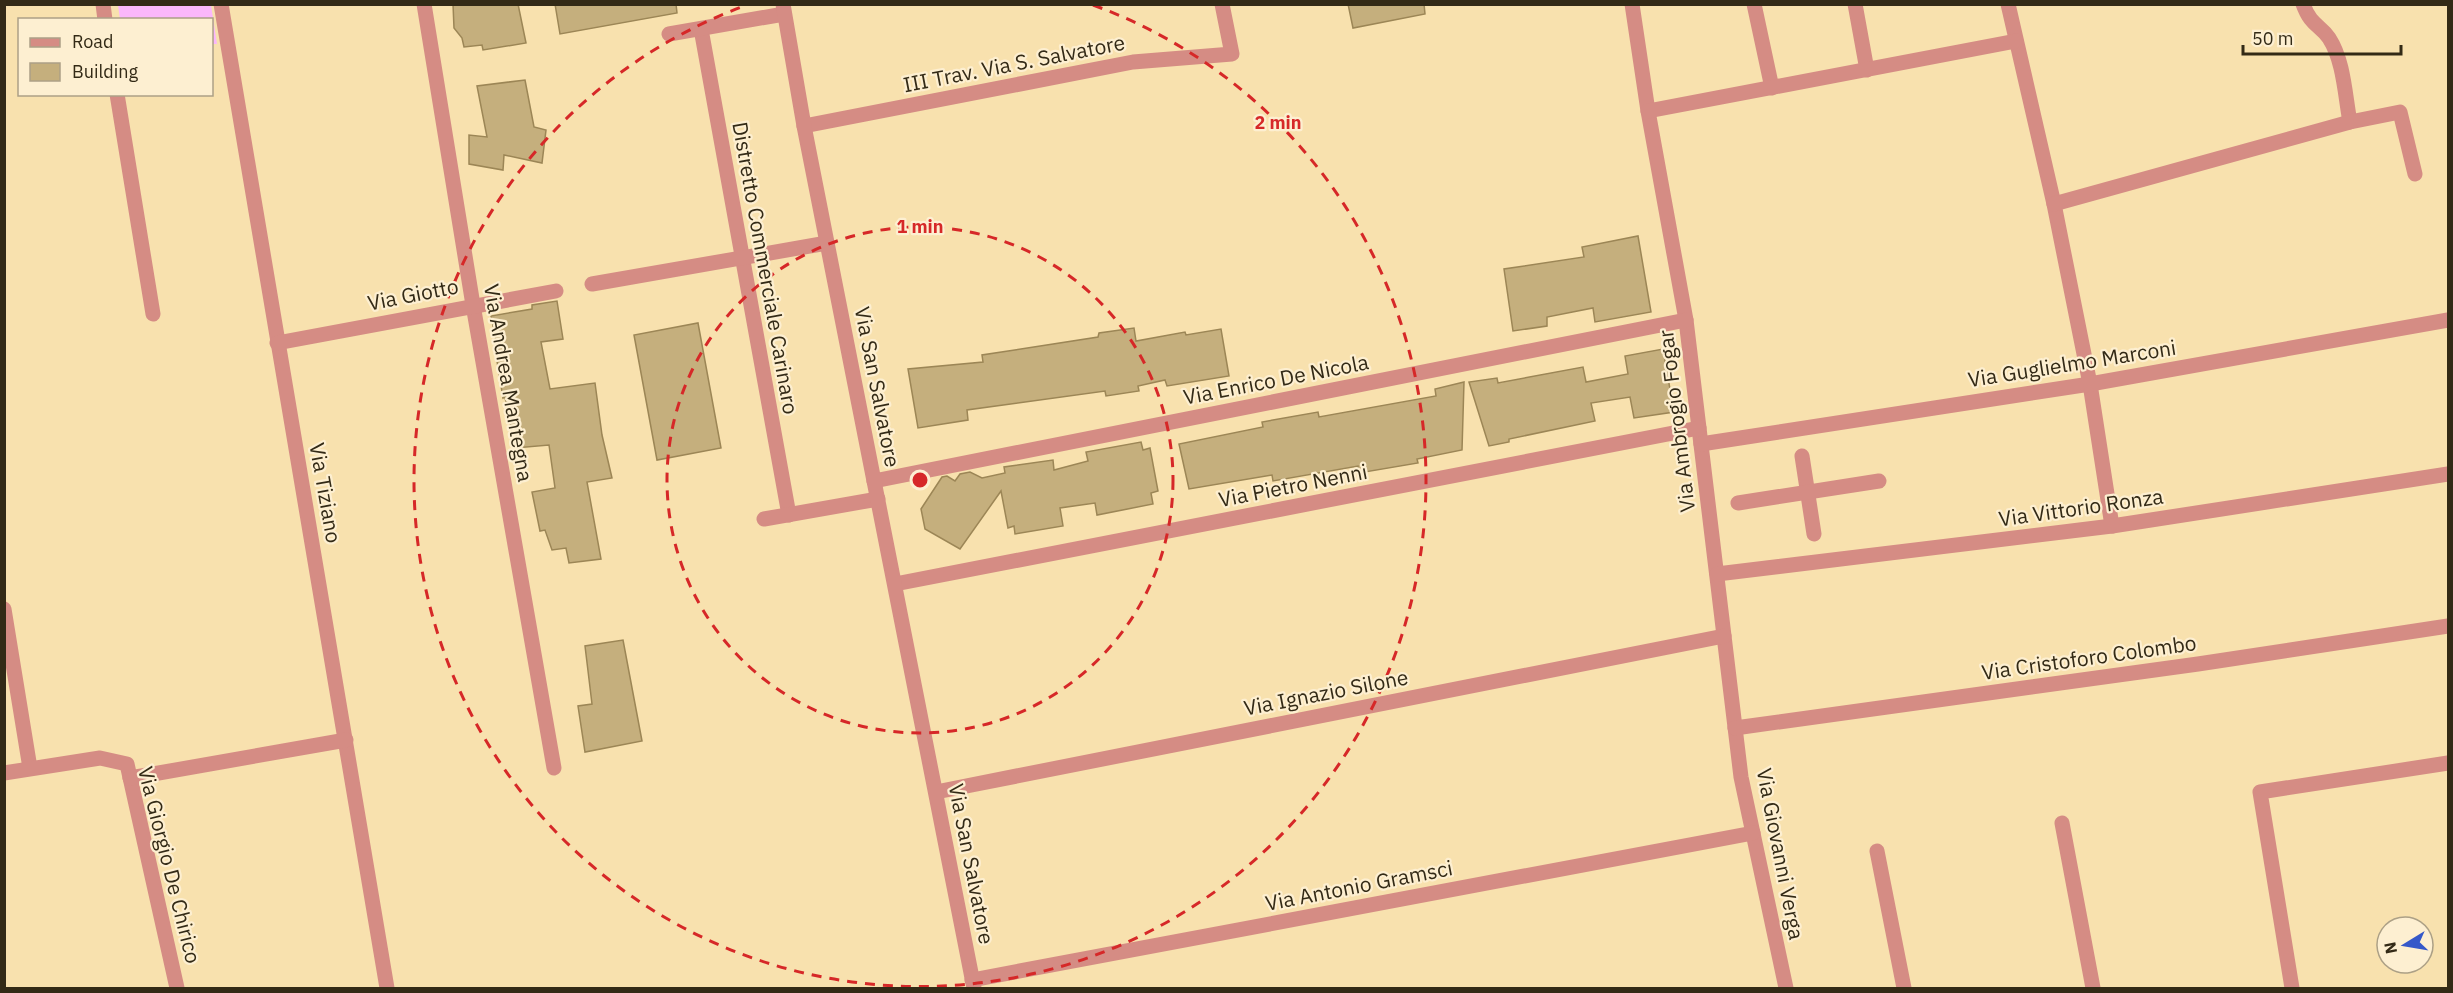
<svg xmlns="http://www.w3.org/2000/svg" width="2453" height="993" viewBox="0 0 2453 993" font-family="'IBM Plex Sans',sans-serif">
<style>
.green{fill:#fbb7fb}
.building{fill:#c5af7d;stroke:#9c8656;stroke-width:1.5}
.lines{fill:none;stroke-linecap:round;stroke-linejoin:round}
.pedestrian{stroke:#d58c84;stroke-width:15}
.minor{stroke:#d58c84;stroke-width:15}
.tertiary{stroke:#d58c84;stroke-width:15}
.ring{fill:none;stroke:#d62828;stroke-width:3;stroke-dasharray:10 8}
.labels{text-anchor:middle;stroke-width:4.5;stroke-linejoin:round;paint-order:stroke}
.street-label{font-size:21px;fill:#332a16;stroke:#fdefd1}
.centre{fill:#d62828;stroke:#fdefd1;stroke-width:3}
.ring-label{font-size:18px;text-anchor:middle;font-weight:bold;fill:#d62828;stroke:#fdefd1;stroke-width:4.5;stroke-linejoin:round;paint-order:stroke}
</style>
<rect width="100%" height="100%" fill="#f8e1ae"/>
<polygon class="green" points="118,5 211,5 217,44 212,44 212,20 120,19"/>
<g class="building">
<polygon points="453,4 518,4 526,43 483,50 482,45 464,47 462,38 454,28"/>
<polygon points="555,4 676,4 677,13 560,34"/>
<polygon points="1348,4 1424,4 1425,14 1353,28"/>
<polygon points="525,80 534,127 546,130 542,163 504,155 503,170 469,164 469,135 487,137 477,86"/>
<polygon points="1638,236 1651,312 1595,322 1593,308 1547,317 1547,326 1513,331 1504,269 1584,257 1582,247"/>
<polygon points="557,301 563,339 541,342 550,389 595,383 602,435 612,478 587,482 601,559 569,563 566,548 552,550 545,530 540,531 532,492 555,488 549,445 515,448 505,397 503,398 497,361 500,360 491,316 532,309 532,305"/>
<polygon points="698,323 721,448 657,460 634,335"/>
<polygon points="1134,328 1136,341 1185,332 1186,335 1221,329 1229,376 1167,386 1165,380 1138,386 1139,391 1106,396 1105,391 967,410 968,420 918,428 908,369 983,362 982,355 1098,337 1099,333"/>
<polygon points="1663,349 1674,412 1634,418 1630,397 1591,403 1595,421 1509,439 1509,442 1489,446 1469,382 1497,378 1498,383 1583,367 1586,382 1628,374 1625,356"/>
<polygon points="1464,382 1462,450 1417,459 1418,463 1359,473 1358,466 1273,481 1272,475 1189,489 1179,444 1263,427 1262,422 1318,412 1319,417 1436,396 1435,389"/>
<polygon points="1141,442 1143,450 1150,448 1158,491 1151,493 1153,504 1097,515 1095,503 1060,508 1063,526 1015,534 1014,526 1008,528 1001,491 960,549 925,529 921,509 942,477 947,476 955,481 960,474 970,472 982,478 1005,473 1004,467 1053,460 1054,470 1088,461 1086,452"/>
<polygon points="623,640 642,741 585,752 578,706 592,704 585,646"/>
</g>
<g class="lines">
<g class="pedestrian">
<polyline points="1802,456 1814,534"/>
<polyline points="1738,503 1879,481"/>
</g>
<g class="minor">
<polyline points="103,4 105,20"/>
<polyline points="221,4 387,988"/>
<polyline points="424,4 473,305 554,768"/>
<polyline points="1632,4 1648,111 1686,320 1741,777 1786,988"/>
<polyline points="1754,4 1772,88"/>
<polyline points="1855,4 1867,70"/>
<polyline points="2008,4 2054,204 2090,384 2112,526"/>
<path d="M2303,4C2311,26 2319,24 2329,38C2344,61 2345,96 2350,122"/>
<polyline points="701,29 789,515"/>
<polyline points="669,34 784,14"/>
<polyline points="117,94 153,314"/>
<polyline points="1648,111 2016,41"/>
<polyline points="804,126 1133,62 1232,54 1222,4"/>
<polyline points="2054,204 2350,122 2400,112 2415,174"/>
<polyline points="592,284 827,243"/>
<polyline points="277,343 556,291"/>
<polyline points="1701,444 2090,384 2448,320"/>
<polyline points="874,481 1686,320"/>
<polyline points="764,519 878,499"/>
<polyline points="1717,574 2112,526 2448,474"/>
<polyline points="895,584 1699,428"/>
<polyline points="4,609 30,768"/>
<polyline points="1735,728 2198,664 2448,626"/>
<polyline points="4,773 100,758 127,764 177,988"/>
<polyline points="130,778 346,740"/>
<polyline points="936,792 1724,636"/>
<polyline points="2062,823 2093,988"/>
<polyline points="1877,851 1904,988"/>
<polyline points="972,980 1753,833"/>
<polyline points="2292,988 2260,792 2448,763"/>
</g>
<polyline class="tertiary" points="783,4 804,126 974,988"/>
</g>
<g class="ring">
<circle cx="920" cy="480" r="253"/>
<path d="M1093 5A506 506 0 1 1 747 5"/>
</g>
<g class="labels">
<g class="street-label">
<text transform="translate(1014 64) rotate(-11)" y="7">III Trav. Via S. Salvatore</text>
<text transform="translate(765 268) rotate(80)" y="7">Distretto Commerciale Carinaro</text>
<text transform="translate(413 295) rotate(-11)" y="7">Via Giotto</text>
<text transform="translate(2072 364) rotate(-9)" y="7">Via Guglielmo Marconi</text>
<text transform="translate(1276 380) rotate(-11)" y="7">Via Enrico De Nicola</text>
<text transform="translate(508 383) rotate(80)" y="7">Via Andrea Mantegna</text>
<text transform="translate(877 387) rotate(79)" y="7">Via San Salvatore</text>
<text transform="translate(1677 421) rotate(-97)" y="7">Via Ambrogio Fogar</text>
<text transform="translate(1293 486) rotate(-11)" y="7">Via Pietro Nenni</text>
<text transform="translate(325 493) rotate(80)" y="7">Via Tiziano</text>
<text transform="translate(2081 508) rotate(-8)" y="7">Via Vittorio Ronza</text>
<text transform="translate(2089 658) rotate(-8)" y="7">Via Cristoforo Colombo</text>
<text transform="translate(1326 693) rotate(-11)" y="7">Via Ignazio Silone</text>
<text transform="translate(1780 854) rotate(79)" y="7">Via Giovanni Verga</text>
<text transform="translate(971 864) rotate(79)" y="7">Via San Salvatore</text>
<text transform="translate(169 865) rotate(76)" y="7">Via Giorgio De Chirico</text>
<text transform="translate(1359 886) rotate(-11)" y="7">Via Antonio Gramsci</text>
</g>
</g>
<circle cx="920" cy="480" r="9" class="centre"/>
<g class="ring-label">
<text x="1278" y="129">2 min</text>
<text x="920" y="233">1 min</text>
</g>
<rect width="2453" height="993" fill="none" stroke="#332a16" stroke-width="12"/>
<rect x="18" y="18" width="195" height="78" fill="#fdefd1" stroke="#aca086" stroke-width="1.5"/>
<rect x="30" y="38" width="30" height="9" fill="#d58c84" stroke="#aca086" stroke-width="1.5"/>
<text x="72" y="48" font-size="18" fill="#332a16">Road</text>
<rect x="30" y="63" width="30" height="18" fill="#c5af7d" stroke="#aca086" stroke-width="1.5"/>
<text x="72" y="78" font-size="18" fill="#332a16">Building</text>
<g transform="translate(2405 945) rotate(259)"><circle r="28" fill="#fdefd1" stroke="#aca086" stroke-width="1.5"/>
<path d="M0-4.5L10 22L0 15L-10 22Z" fill="#3558c9"/>
<text y="-9" font-size="16" font-weight="bold" text-anchor="middle" fill="#332a16">N</text>
</g>
<path d="M2243 45v9h158v-9" fill="none" stroke="#332a16" stroke-width="3"/>
<text x="2252" y="45" font-size="18" fill="#332a16" stroke="#fdefd1" stroke-width="4.5" paint-order="stroke">50 m</text>
</svg>
